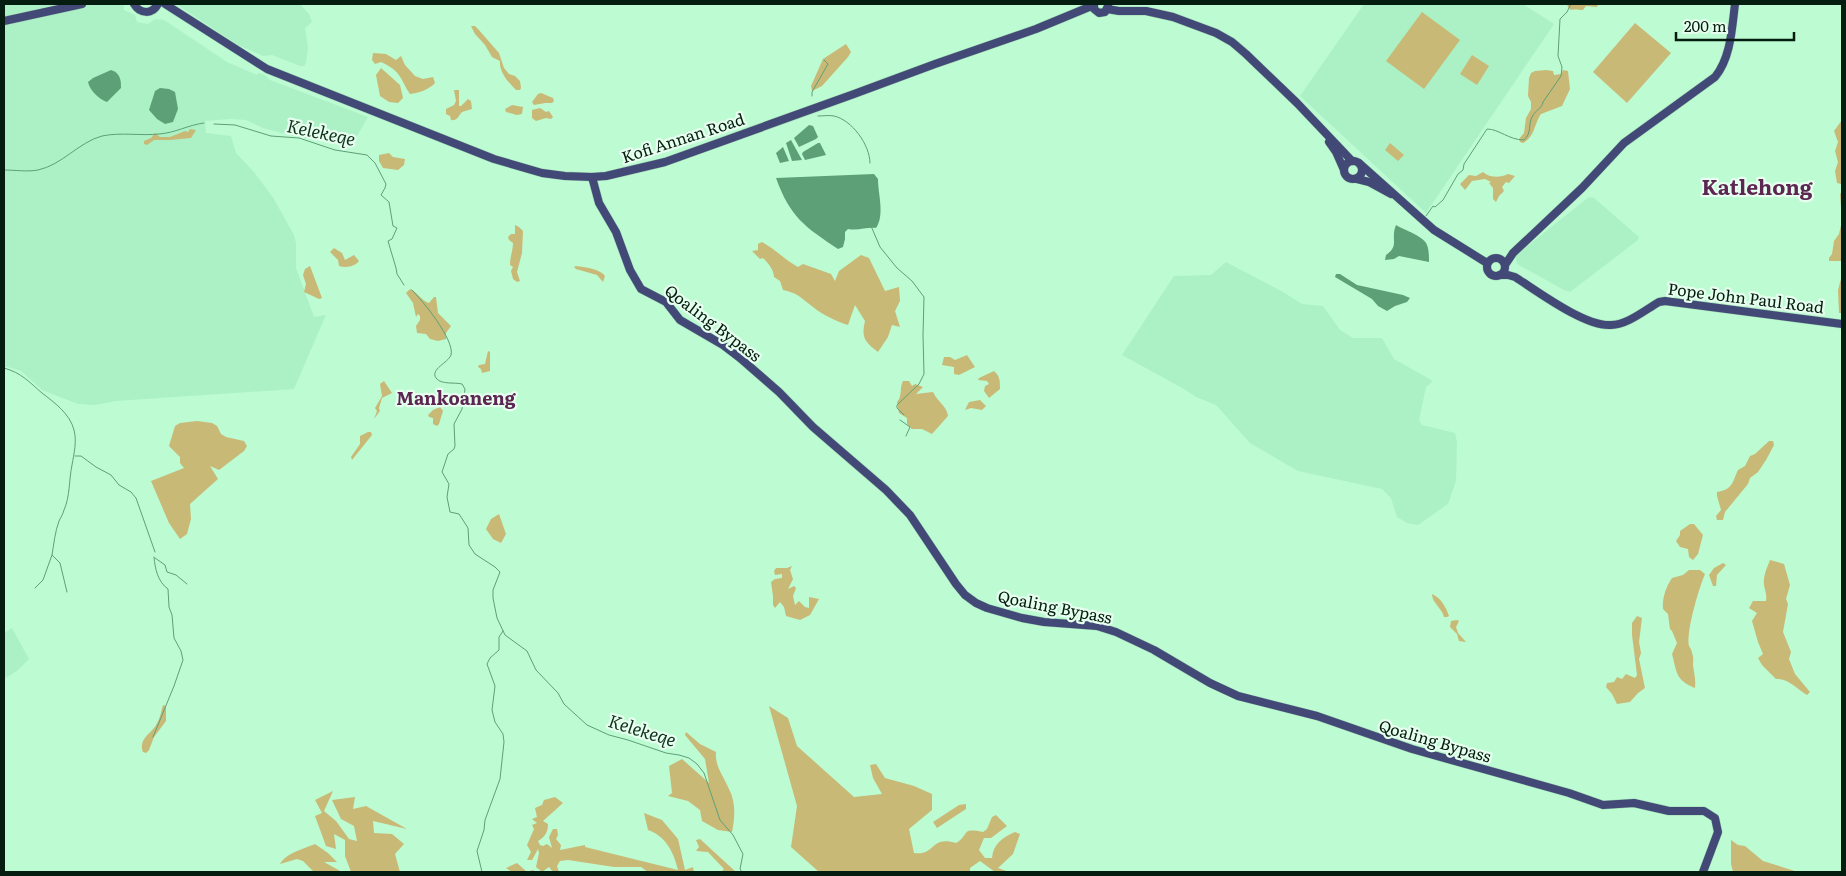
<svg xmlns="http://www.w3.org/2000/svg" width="1846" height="876" viewBox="0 0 1846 876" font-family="Literata,serif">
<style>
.built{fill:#acf1c5}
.green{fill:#c9b976}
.water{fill:#5da078}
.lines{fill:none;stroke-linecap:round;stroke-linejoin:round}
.stream{stroke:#5da078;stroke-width:1}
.major-casing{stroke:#a0d7b4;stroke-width:9}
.major{stroke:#424977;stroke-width:8}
.labels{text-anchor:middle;stroke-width:4.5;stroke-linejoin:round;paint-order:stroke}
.street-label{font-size:16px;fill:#051d10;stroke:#e6ffee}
.water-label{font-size:18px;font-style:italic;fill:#12301f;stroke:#e6ffee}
.neighbourhood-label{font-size:18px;font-weight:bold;fill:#5d2652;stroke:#e6ffee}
.district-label{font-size:21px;font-weight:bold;fill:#5d2652;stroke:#e6ffee}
</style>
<rect width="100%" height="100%" fill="#bdfbd3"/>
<g class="built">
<polygon points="4,4 124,4 124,10 135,15 137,22 148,24 155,19 164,20 227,62 257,75 258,73 265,75 270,80 368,117 353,143 301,138 263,128 246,120 231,119 205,121 206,133 231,136 236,153 254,172 274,199 294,235 296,243 296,268 314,317 326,315 294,389 116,401 95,405 78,404 42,390 21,371 4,366"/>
<polygon points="176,4 300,4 309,14 312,22 305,28 308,48 306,63 304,66 300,66 272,55 263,56 238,45"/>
<polygon points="1364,4 1523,4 1554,24 1426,213 1300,96"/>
<polygon points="1589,197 1594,198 1639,237 1638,240 1570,292 1564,290 1517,264 1515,256"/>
<polygon points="1226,262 1283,292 1302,304 1323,306 1340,330 1353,338 1382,338 1394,359 1433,381 1426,387 1419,420 1422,425 1455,433 1457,442 1456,481 1448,504 1418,525 1407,523 1397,517 1391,498 1382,489 1298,471 1250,443 1216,405 1196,397 1184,389 1122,355 1174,276 1211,275"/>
<polygon points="12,628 29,659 17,671 4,679 4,633"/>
</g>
<g class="green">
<path d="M1567,4H1598L1597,7L1586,6L1583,10C1578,10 1576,9 1571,10L1568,7Z"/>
<polygon points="1422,12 1460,40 1424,89 1386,61"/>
<polygon points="1635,23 1671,53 1627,103 1593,72"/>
<path d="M471,26H475L478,29L499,53L504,68L509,74L515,76L520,81L521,88L520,90H516C508,82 499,72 500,61L492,57L485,45L475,34Z"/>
<polygon points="846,44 851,52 848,57 822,86 812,91 811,86 823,59"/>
<path d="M373,53L386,54L396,60L401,56L405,65L415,76L423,79L433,77L435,83C430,89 419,93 410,94C399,77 402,72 381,62L375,64L372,60Z"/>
<polygon points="1472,55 1489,66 1477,85 1460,74"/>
<polygon points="381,68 400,85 403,98 398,103 389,102 380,96 376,75"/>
<path d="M1546,70L1553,71L1554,75L1561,74L1563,70L1568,71L1570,89L1562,106L1541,114C1534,124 1535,137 1523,143L1520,142L1519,139L1524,133L1526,118L1531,109V102L1528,96L1529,78L1531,73L1535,71Z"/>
<path d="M454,90H459V106H461L468,99L471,101L472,109L462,112C458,116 458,121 451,120L450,116L446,114V109L454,105L456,101Z"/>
<polygon points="541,93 553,98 554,101 552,103 545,103 534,105 532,102 538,94"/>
<polygon points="512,105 523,107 522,114 517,115 506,112 505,109"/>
<polygon points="540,108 546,112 549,111 553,117 551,119 546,118 536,121 532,118 532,110"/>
<path d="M1842,120V261H1829V258L1832,254L1834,241L1839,234L1842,221L1840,194C1843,191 1842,188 1841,184L1837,183L1835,171L1838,162L1835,151L1838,142L1834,131Z"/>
<polygon points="190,129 196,130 191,138 170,140 154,140 147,145 144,144 144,141 151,138 155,133 160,137 170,137 185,131 188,132"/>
<polygon points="1390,143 1404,155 1398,161 1385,150"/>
<polygon points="389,153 393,157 405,159 404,165 398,170 383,168 379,161 379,155"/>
<path d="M1483,172C1490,178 1500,178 1508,174L1515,176L1509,183L1506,182L1502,187L1504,191L1499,196L1496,202L1493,199V188L1489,183L1491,182L1485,179L1472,181L1465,190L1460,184L1469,175L1476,176Z"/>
<path d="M515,225L519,227L523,231L522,253L517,272L520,281L517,282L513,279L511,271L513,267L510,265C510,256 513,251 513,243L509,240L508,237L511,234H515Z"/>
<path d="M762,242C775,249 785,260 798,267L803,264L831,274L835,281L839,271L861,255L869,258L885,291L899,287L900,301L895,311L900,327L892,325L888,337L878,352C865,342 861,338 865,321L855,305L848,325C836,321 823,315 813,307C801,298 798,293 783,290L780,281L774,277C774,270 768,263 763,258L760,259L752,251L758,250V244Z"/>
<path d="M334,248L342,253L345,260L354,255L359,261C354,267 346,268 339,266L338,260L330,252Z"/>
<polygon points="310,266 322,298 319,299 304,292 306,284 303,275 305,269"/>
<path d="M576,266C585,267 600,269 605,276L603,282L597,275L576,269L574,267Z"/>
<polygon points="1842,275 1842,313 1839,313 1838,290"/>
<path d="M410,289C417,292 422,301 429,303L434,297H436L438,313L451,326L446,333V339L438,341L430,339L426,334L417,333L416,326L420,320V316L418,314L416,317L413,303L406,293Z"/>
<polygon points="488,351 490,352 490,371 482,373 481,369 478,367 479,365 485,364"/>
<polygon points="967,355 975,367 959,375 954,374 954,367 942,365 944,357 950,357 955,360"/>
<path d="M994,371C1000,376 1000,381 1000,389L989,398L984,391L985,386L989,384L987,381L978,380L979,378Z"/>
<polygon points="384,381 392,393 382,398 379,408 380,411 374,419 377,411 375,408 382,396 380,384"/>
<path d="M903,381H909L912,386L915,384L923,387L916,394L933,392C937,401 947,406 948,416L932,434L922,429H912L907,424V418L899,413L897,402C903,395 899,388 903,381Z"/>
<polygon points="980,400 986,406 982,410 971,408 965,410 969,402"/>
<polygon points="440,407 443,411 439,424 437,426 433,424 433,418 429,417 428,415 433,410"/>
<polygon points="197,421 212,423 217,426 221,434 226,437 244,441 247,446 244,451 219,470 210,466 218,479 190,504 191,519 187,534 180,539 169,523 151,481 184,468 180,463 180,457 169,446 175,426 180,423"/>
<polygon points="368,432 371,432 372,435 352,460 351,457 360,444 360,436"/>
<path d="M1769,441H1773L1774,445L1766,460L1758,472L1750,478L1748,484L1725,512L1723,520H1717L1716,516L1721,510L1717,496V492C1733,489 1732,483 1738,470L1745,466L1750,456L1755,454Z"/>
<polygon points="499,514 506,534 501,543 493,539 486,529 491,519"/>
<polygon points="1690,524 1694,524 1703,535 1698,554 1693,560 1689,557 1688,549 1680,547 1676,541 1680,535 1680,531"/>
<path d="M1770,560L1784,564L1790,585L1786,599L1788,604L1783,632L1791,652L1789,659L1795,674L1810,692L1807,695C1797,689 1788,678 1776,679L1762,665L1758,658L1763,654L1758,642L1752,621L1757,613L1749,608L1753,601H1766C1767,594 1765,591 1764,585C1763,576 1767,568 1770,560Z"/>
<polygon points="1723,563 1726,565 1717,575 1716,586 1713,586 1709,575 1714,568"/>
<polygon points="792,566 790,570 793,579 788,589 794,586 796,588 793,596 795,605 799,601 805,607 809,608 809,597 819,599 810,615 800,620 786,616 784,607 780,602 775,608 773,605 773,596 771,582 775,579 782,578 782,574 775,575 774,571 776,568 787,568"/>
<path d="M1689,570H1700L1705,574C1699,588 1686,631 1689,646C1690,648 1692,650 1692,653C1694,657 1693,661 1693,665C1694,673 1696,679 1695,688C1675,680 1677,672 1672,654L1677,643L1672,631L1670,629L1668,614L1663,609C1662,598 1666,587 1672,578L1683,575Z"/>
<path d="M1432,594C1441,598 1446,607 1449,616L1447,617H1444C1442,608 1432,603 1432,594Z"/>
<polygon points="1637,616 1642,618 1639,642 1641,653 1639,659 1645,688 1638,693 1630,702 1617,704 1612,694 1606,687 1607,683 1614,682 1617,677 1622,679 1626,674 1635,678 1637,675 1632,635 1632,623"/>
<polygon points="1457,620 1459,621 1456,627 1458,633 1466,642 1459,641 1457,634 1450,627 1451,621"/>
<path d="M163,705L166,706V721L154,737L149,750L146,753L143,752C138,739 151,734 156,725C160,719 161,712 163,705Z"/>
<path d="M769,706L788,718L797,746L854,797L882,794L873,778L870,765L876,764L885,778L914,786L932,794V810L909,829L914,853C936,856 930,835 956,843C970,835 960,827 983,832L987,829L992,817L996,815L1007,826L991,838H984L979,850L985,858H992C993,844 1003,837 1015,832L1020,834L1013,854L998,868L1009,872H995L980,861L970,868V872H819L791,847L797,806Z"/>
<path d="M686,732L700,744L716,752C715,767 723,775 729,789C736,803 735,817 732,832L718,830L702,821L700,810L688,801L668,796L672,793L669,766L682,759L709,783L705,759L685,735Z"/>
<polygon points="333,791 324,811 336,821 349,839 357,841 354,826 341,819 332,800 355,797 353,809 366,806 407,829 373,821 374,833 392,834 404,844 395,854 400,872 351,872 345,856 345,840 334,834 336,849 326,846 315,816 322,813 315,800"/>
<path d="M555,797L563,803L543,821L548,824C548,832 545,837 538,841L540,845L543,846L547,844L552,848L549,837L553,829H557L558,835L556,839L561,845L560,850L585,845V847L678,870C674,853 666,836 648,830L644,813L662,820L678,839L685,870L693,867L694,872H648L641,867H614L568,860L560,861L557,866L559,872H553L549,867L542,872L536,867L539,853L538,849L532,860H527L531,852L527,845L534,829L532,825L537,823L532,819L537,817L535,808L542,805L544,800Z"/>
<polygon points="966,804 966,809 937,828 933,822 959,805"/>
<polygon points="700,839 736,872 721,872 724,869 708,852 696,851 699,847 696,840"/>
<polygon points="1731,840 1738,845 1745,846 1763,861 1798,872 1733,872 1731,864"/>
<path d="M315,844L328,853L337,862H324L342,872H314L303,861L297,859L280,864C286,853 303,849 315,844Z"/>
<polygon points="517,863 527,872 533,870 535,872 512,872 506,868"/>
</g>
<g class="water">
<path d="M111,70C120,73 121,79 121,88L107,102C99,99 90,91 88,82L93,78Z"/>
<polygon points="160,88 169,89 175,92 178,109 173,122 165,124 157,119 149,110 155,91"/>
<polygon points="809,125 813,126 818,137 816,139 799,147 794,138"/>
<polygon points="791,140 802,160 792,161 786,143"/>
<polygon points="818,143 820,143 826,155 805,160 802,154 803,152"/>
<polygon points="783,147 789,161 780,163 776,153"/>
<path d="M874,174L878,179C878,194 885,215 876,228C867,227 858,231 848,229L845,232V239L843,247L838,249C805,227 790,217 776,178Z"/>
<path d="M1396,225C1404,230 1424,236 1427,245C1429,250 1429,257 1429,262L1399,256L1394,259L1385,260L1386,255C1400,245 1390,240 1396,225Z"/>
<polygon points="1336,274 1340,274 1357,285 1403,295 1410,298 1407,302 1395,306 1387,311 1378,306 1372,299 1335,277"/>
</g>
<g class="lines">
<g class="stream">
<polyline points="812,96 812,92 828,64 824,60"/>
<path d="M818,116C823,116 829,115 834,116C852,120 870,145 870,163"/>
<polyline points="214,124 235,125 271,136 299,138 335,150 367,155 375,163 386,184 385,188 381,195 389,202 393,226 397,228 392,239 388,241 396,268 397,274 404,285"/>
<path d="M4,170C15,170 28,172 38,170C62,165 79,142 102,136C121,132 141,136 159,134C175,133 188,125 204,123"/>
<path d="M1426,216L1433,206L1435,207L1443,200L1458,174L1463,170L1464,164L1487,129C1499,129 1509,140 1524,140C1532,133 1528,125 1532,117C1535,110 1542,109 1543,102L1561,76L1562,67L1558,56L1560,19L1567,12L1571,4"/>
<polyline points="871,226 880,247 897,268 912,281 924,297 923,335 924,374 919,384 897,405 897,408 904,415"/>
<path d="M412,290C422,300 455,340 451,355C448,363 430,369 436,378C441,385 455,382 462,384L465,389L462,409L454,424L455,446L454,449L448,454L442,472L449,484L447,497L450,512L459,514L468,528L469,545L475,554L495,567L500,572L493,590V598L497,618L505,635L527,651L536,670L558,693L564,704L587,725L609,735L628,740L666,753L679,755L689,758L697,764L704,773L720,820L733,835L743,854L740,869L742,872"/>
<path d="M4,368C22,373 29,382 42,393C55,403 70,414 74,430C77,442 74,453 72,465C69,479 70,497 64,510C63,514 61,517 59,521C55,532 54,543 52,555L60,563L67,592"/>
<polyline points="900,420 910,427 906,436"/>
<polyline points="75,456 81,456 96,467 111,475 119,485 131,492 136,498 155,552"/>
<polyline points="155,558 165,565 167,572 176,575 187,584"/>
<polyline points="35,588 43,580 52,555"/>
<path d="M153,737L174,686L183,660L181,651L174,638L172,615L169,607L168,589C158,582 155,569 154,557"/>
<polyline points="482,872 477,851 484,830 485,820 500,779 504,742 503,734 495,722 492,710 495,686 487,664 490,658 499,650 499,637 503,631"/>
</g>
<g class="major-casing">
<g id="major">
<path d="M134,4C140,14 152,15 158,4"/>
<polyline points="165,4 267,69 494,159 542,173 565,176 592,177 606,176 665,162 854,94 935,64 1036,29 1094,5"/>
<polyline points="1094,4 1094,9 1099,13 1105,12 1108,6"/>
<polyline points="1107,9 1119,11 1146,11 1173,17 1216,33 1232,42 1246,54 1297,103 1352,161"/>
<polyline points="4,21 82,4"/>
<polyline points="1329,142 1336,152 1344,170"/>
<circle cx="1353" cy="170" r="9"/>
<polyline points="1359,163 1434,230 1487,263"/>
<polyline points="592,177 599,203 616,232 630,270 641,289 666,302 680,320 723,345 740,358 779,392 813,427 886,490 910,515 956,584 965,595 976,603 987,608 1022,618 1044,622 1097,626 1116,632 1154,650 1210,683 1238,696 1317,716 1412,749 1569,793 1603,805 1634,803 1669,811 1704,811 1715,818 1718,832 1703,872"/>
<polyline points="1357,179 1369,182 1391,194"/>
<circle cx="1496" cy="267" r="9"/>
<path d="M1505,265L1513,253L1582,188L1624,143L1715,77C1731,58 1732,27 1735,4"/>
<path d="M1500,275H1508L1515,277C1537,291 1585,327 1611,325C1627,325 1645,310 1659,302L1665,301L1842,324"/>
</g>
</g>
<use href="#major" class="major"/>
</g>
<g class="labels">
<g class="street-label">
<text transform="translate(683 138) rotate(-18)" y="6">Kofi Annan Road</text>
<text transform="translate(1746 298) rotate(7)" y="6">Pope John Paul Road</text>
<text transform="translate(713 323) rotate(37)" y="6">Qoaling Bypass</text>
<text transform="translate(1055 607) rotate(11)" y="6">Qoaling Bypass</text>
<text transform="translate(1435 741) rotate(16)" y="6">Qoaling Bypass</text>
</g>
<g class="water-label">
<text transform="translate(321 133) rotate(12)" y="6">Kelekeqe</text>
<text transform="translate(642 731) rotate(17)" y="6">Kelekeqe</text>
</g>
<g class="neighbourhood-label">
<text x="456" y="405">Mankoaneng</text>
</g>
<g class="district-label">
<text x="1757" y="195">Katlehong</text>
</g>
</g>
<rect width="1846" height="876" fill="none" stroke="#051d10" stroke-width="10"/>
<path d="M1676 32v8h118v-8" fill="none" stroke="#051d10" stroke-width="2.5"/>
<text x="1684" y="32" font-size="15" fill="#051d10" stroke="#e6ffee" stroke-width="4" paint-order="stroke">200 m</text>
</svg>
